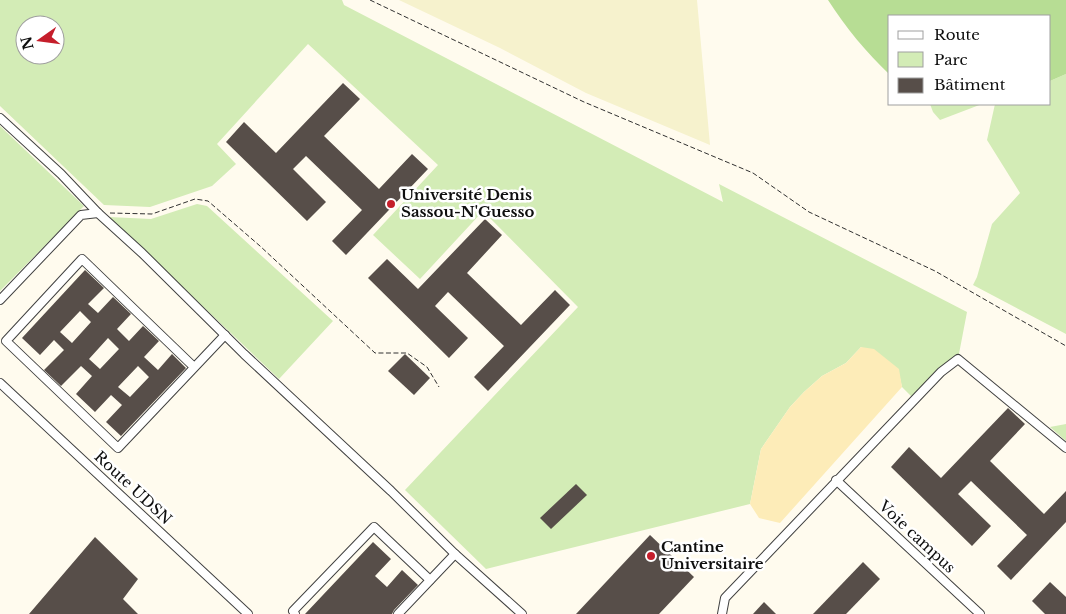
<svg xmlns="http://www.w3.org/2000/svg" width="1066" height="614" viewBox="0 0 1066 614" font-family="'Libre Baskerville',serif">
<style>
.farmland{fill:#f6f2cd}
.green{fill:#d3ecb6;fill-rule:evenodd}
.forest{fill:#b7dd94}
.sand{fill:#fdecb8}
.building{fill:#574e49;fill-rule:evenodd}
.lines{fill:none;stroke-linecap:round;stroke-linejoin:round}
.minor-casing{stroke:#414141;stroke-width:10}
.path{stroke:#303030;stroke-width:1;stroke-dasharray:5 2.5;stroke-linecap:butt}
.minor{stroke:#fff;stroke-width:8}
.poi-dot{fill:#c51e2b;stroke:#fff;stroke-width:2}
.labels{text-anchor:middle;stroke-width:5;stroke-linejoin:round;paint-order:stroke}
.poi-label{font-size:15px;font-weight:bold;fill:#0e0e0e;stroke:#fff;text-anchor:start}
.street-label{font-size:15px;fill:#0e0e0e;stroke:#fff}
</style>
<rect width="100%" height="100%" fill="#fffbee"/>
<polygon class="farmland" points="399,0 697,0 710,145 586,93 500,48"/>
<g class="green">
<path d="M0,0H342L344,5L723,202L719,184L967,312L958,359L914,399L902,387L898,369L861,347L846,363L822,376L804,392L790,407L761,449L750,504L486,569L405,490L578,307L483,211L420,279L373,235L438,165L308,44L217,144L236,164L212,186L150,207L104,205L0,106ZM25,25H55V55H25Z"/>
<polygon points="1066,74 1066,334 973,285 977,277 992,224 1020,193 987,140 995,104 1050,104 1050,81"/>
<polygon points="930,104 982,104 940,120 933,112"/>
<polygon points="0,126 84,206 0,291"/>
<polygon points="197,204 207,206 333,321 279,379 109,217 151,219"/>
<polygon points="1066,424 1066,441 1050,427"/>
</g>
<path class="forest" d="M828,0H1066V74L1050,81V16H890V75C866,52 846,28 828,0Z"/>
<polygon class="sand" points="861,347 874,349 899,369 902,387 780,523 759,518 750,504 761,449 790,407 804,392 822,376 846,363"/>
<g class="building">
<polygon points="343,83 360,99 324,136 379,189 412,154 428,169 346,255 332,241 362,210 306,156 293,169 326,202 307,221 226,142 244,122 276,153"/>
<polygon points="485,219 502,235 467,273 521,325 555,290 570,305 488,391 474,377 504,346 448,292 435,306 468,338 449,358 368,278 387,259 418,289"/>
<path d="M85,270L104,288L88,304L98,313L113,297L131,314L117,329L129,341L143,326L159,341L144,357L158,370L172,354L186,368L121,436L106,422L122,405L111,395L95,412L76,394L92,376L81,366L61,386L44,370L64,350L54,340L40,355L22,338ZM80,311L91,322L72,343L60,332ZM108,338L119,349L100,369L89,359ZM138,366L149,377L130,397L118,387Z"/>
<polygon points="405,354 430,378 414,395 388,371"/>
<polygon points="1008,408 1025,424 990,461 1044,514 1066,491 1066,522 1011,580 997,566 1027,535 971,481 958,494 991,526 972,546 891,467 909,447 941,478"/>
<polygon points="576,484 587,495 551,529 540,518"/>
<polygon points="650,535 694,577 659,614 576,614"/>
<polygon points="95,537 138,579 123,599 138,614 29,614"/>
<polygon points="373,542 391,559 375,576 387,587 402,570 418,585 394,610 392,614 305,614"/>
<polygon points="863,562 880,579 846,614 813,614"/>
<polygon points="1050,582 1066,597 1066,614 1045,614 1032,601"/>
<polygon points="764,602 776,614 753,614"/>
</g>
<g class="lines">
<g class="minor-casing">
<g id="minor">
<polyline points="0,118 61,174 98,213 142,253 244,354 391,491 455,554 522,614"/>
<polyline points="0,300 81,215 98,213"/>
<polyline points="194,367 82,259 6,341 118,448 225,335"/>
<polyline points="0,383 248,614"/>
<polyline points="836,480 980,614"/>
<polyline points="295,614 293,611 374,527 430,580"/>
<polyline points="398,614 455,554"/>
<polyline points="722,614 725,598 941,372 958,359 1066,448"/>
</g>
</g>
<g class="path">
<polyline points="370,0 584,102 753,173 809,212 935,271 1066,346"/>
<polyline points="110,213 152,214 195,199 208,201 260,246 375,353 407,353 427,367 439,387"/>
</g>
<use href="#minor" class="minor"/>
</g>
<g class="poi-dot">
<circle cx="391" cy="204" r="5"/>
<circle cx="651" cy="556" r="5"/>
</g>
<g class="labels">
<g class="poi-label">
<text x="401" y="200">Université Denis<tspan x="401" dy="17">Sassou-N'Guesso</tspan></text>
<text x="661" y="552">Cantine<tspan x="661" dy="17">Universitaire</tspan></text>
</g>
<g class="street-label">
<text transform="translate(133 488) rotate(43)" y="5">Route UDSN</text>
<text transform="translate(917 537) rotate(43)" y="5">Voie campus</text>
</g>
</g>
<rect x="888" y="15" width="162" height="90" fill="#ffffff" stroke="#9f9f9f"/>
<rect x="898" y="31" width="25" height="8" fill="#ffffff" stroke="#9f9f9f"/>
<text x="934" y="40" font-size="15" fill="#0e0e0e">Route</text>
<rect x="898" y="52" width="25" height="15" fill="#d3ecb6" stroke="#9f9f9f"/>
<text x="934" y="65" font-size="15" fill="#0e0e0e">Parc</text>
<rect x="898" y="78" width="25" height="15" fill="#574e49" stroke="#9f9f9f"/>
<text x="934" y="90" font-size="15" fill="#0e0e0e">Bâtiment</text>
<g transform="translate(40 40) rotate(256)"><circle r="24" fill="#ffffff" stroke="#9f9f9f"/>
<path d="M0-4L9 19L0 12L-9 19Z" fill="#c51e2b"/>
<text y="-8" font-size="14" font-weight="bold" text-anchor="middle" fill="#0e0e0e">N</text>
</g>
</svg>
